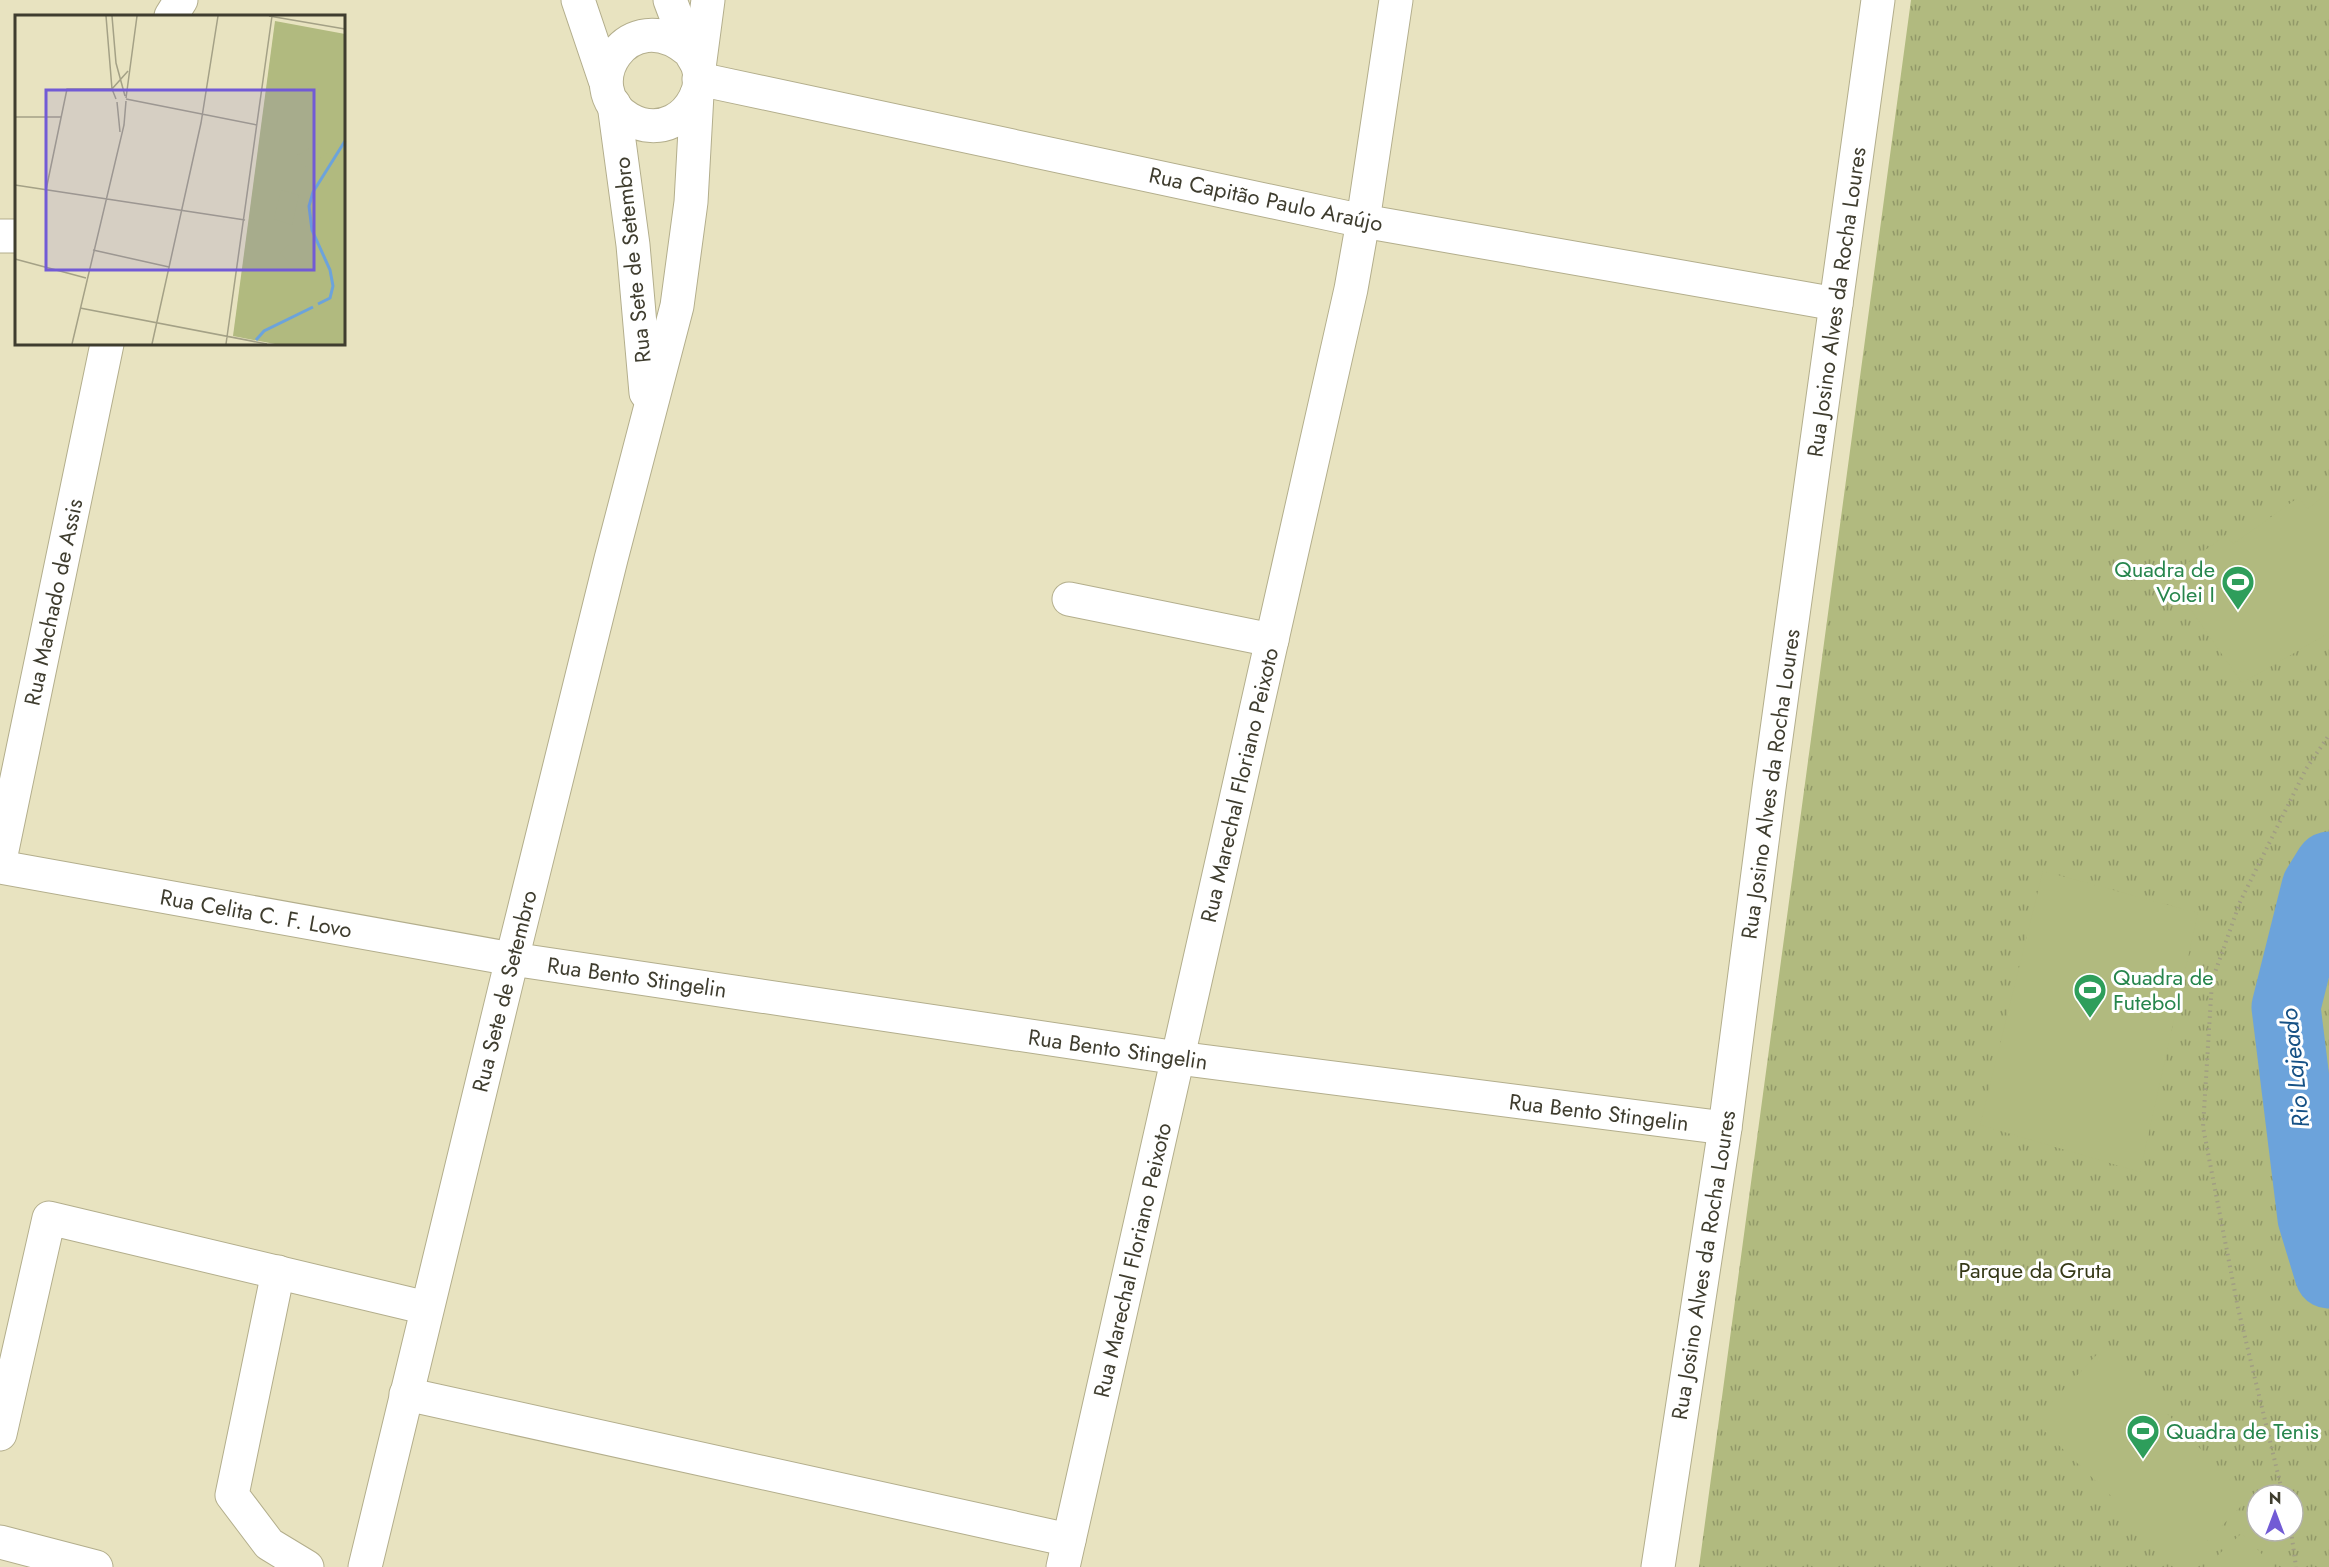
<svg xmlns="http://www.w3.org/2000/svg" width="2329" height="1567" viewBox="0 0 2329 1567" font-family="Jost,sans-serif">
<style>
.park{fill:url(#park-tufts);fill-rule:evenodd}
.garden{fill:#b1ba7f}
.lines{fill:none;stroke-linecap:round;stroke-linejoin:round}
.river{stroke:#6ca3db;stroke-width:69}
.minor-casing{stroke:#b3ae8c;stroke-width:35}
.path{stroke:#a19e83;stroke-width:4;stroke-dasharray:1.5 4.5;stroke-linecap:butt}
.minor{stroke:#fff;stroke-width:33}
.labels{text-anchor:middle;stroke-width:6;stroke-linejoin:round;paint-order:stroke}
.street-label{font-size:22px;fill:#3f3d2f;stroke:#fff}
.leisure-label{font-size:22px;fill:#27864d;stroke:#fff;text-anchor:start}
.park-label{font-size:22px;fill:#353917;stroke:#fff}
.water-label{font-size:24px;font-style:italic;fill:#165185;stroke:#fff}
.inset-river{fill:none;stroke:#6ca3db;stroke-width:3}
.inset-road{fill:none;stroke:#a4a186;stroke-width:1.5}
.view{fill:#725bd5;fill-opacity:0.15;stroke:#725bd5;stroke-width:3}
.inset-edge{fill:none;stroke:#3f3d2f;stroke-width:3}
</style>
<defs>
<pattern id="park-tufts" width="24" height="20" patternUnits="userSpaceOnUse" patternTransform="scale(1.5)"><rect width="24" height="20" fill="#b1ba7f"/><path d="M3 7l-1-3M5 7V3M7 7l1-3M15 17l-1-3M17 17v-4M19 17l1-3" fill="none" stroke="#919868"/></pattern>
</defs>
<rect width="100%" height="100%" fill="#e8e3c0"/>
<path class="park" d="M1911,0H2329V1567H1699ZM2257,1495H2293V1531H2257Z"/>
<g class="garden">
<polygon points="2329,492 2329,633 2242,683 2168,577 2226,535 2233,544 2299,497 2307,509"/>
<polygon points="2043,871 2198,913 2140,1172 1980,1125"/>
<polygon points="2104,1347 2248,1499 2183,1566 2034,1421"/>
<polygon points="2242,1533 2274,1567 2205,1567"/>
</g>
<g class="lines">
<polyline class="river" points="2329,866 2316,887 2286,1007 2312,1218 2329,1274"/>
<g class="minor-casing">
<g id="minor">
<polyline points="578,0 605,80"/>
<path d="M670,0C676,16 682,32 688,47C690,54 696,60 698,67C705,88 691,112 673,121C659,128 643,127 629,119C574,87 629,0 689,51"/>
<polyline points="171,16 181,0"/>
<polyline points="699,68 708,0"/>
<polyline points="699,79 1363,221 1836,304"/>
<polyline points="614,104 633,245 646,393"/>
<polyline points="0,236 16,236"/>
<polyline points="1069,599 1272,640"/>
<polyline points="0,860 107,344"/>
<polyline points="0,867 512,959 1178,1058 1725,1128"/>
<polyline points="278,1272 232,1495 269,1544 307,1567"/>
<polyline points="406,1394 1069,1540"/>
<polyline points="0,1434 49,1218 427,1308"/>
<polyline points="0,1542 96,1567"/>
<polyline points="365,1567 512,959 611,559 677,306 691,202 697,94"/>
<polyline points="1063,1567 1351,289 1363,221 1396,0"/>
<polyline points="1658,1567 1725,1128 1769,788 1878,0"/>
</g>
</g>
<g class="path">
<polyline points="2283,1495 2238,1308 2203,1127 2212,981 2240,902 2306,769 2329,735"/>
<polyline points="2291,1531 2296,1567"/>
</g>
<use href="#minor" class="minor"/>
</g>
<defs>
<g id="stadium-pin" transform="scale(1.725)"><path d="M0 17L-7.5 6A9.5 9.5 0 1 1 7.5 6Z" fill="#2e9e5b" stroke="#fff"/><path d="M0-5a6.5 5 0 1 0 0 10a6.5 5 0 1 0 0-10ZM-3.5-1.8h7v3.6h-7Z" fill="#fff"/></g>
</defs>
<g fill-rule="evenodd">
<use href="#stadium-pin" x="2238" y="582"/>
<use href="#stadium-pin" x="2090" y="990"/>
<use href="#stadium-pin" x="2143" y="1431"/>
</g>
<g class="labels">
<g class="street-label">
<text transform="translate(1266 199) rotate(12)" y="8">Rua Capitão Paulo Araújo</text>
<text transform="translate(632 260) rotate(-96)" y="8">Rua Sete de Setembro</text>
<text transform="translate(1836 302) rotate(-82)" y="8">Rua Josino Alves da Rocha Loures</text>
<text transform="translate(53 602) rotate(-78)" y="8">Rua Machado de Assis</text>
<text transform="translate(1770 784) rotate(-82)" y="8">Rua Josino Alves da Rocha Loures</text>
<text transform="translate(1239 785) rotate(-77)" y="8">Rua Marechal Floriano Peixoto</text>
<text transform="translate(256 913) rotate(10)" y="8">Rua Celita C. F. Lovo</text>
<text transform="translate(637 977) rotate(8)" y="8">Rua Bento Stingelin</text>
<text transform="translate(504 991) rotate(-76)" y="8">Rua Sete de Setembro</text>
<text transform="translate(1118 1049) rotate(8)" y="8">Rua Bento Stingelin</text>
<text transform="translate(1599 1112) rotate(7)" y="8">Rua Bento Stingelin</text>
<text transform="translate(1132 1260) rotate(-77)" y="8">Rua Marechal Floriano Peixoto</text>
<text transform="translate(1703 1265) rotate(-81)" y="8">Rua Josino Alves da Rocha Loures</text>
</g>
<g class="leisure-label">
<text x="2215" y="577" text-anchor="end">Quadra de<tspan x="2215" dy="25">Volei I</tspan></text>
<text x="2113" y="985">Quadra de<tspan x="2113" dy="25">Futebol</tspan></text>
<text x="2166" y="1439">Quadra de Tenis</text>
</g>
<g class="park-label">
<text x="2035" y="1278">Parque da Gruta</text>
</g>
<g class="water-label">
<text transform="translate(2295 1068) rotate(-96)" y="8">Rio Lajeado</text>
</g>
</g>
<g transform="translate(15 15)">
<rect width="330" height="330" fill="#e8e3c0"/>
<path d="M260,6L330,19V329H260L218,321Z" fill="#b1ba7f"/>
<path d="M304,128L312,139L289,153L281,141ZM266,175L284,180L277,210L259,204ZM273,230L290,247L282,255L265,238Z" fill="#b1ba7f"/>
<path class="inset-river" d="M303,289L315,283L318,271L315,255L297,215L294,191L298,177L330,126M241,325L249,316L298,292"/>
<path class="inset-road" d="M97,1L101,48L110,81M254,1L330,14M111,83L122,1M101,84L97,74L113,56M111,84L242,110M102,87L105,117M0,102H46M0,170L230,205M31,175L52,74H97L91,1M78,235L154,252M0,244L71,263M65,293L252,329M57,329L109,110L111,86M137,329L186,108L203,1M211,329L257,1"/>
<path class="view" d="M31,75H299V255H31Z"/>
<rect width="330" height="330" class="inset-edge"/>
</g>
<g transform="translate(2275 1513)"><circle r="28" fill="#ffffff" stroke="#b2b1ac" stroke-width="1.5"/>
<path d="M0-4.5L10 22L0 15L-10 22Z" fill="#725bd5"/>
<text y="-9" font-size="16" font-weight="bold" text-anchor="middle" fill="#3f3d2f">N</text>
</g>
</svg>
